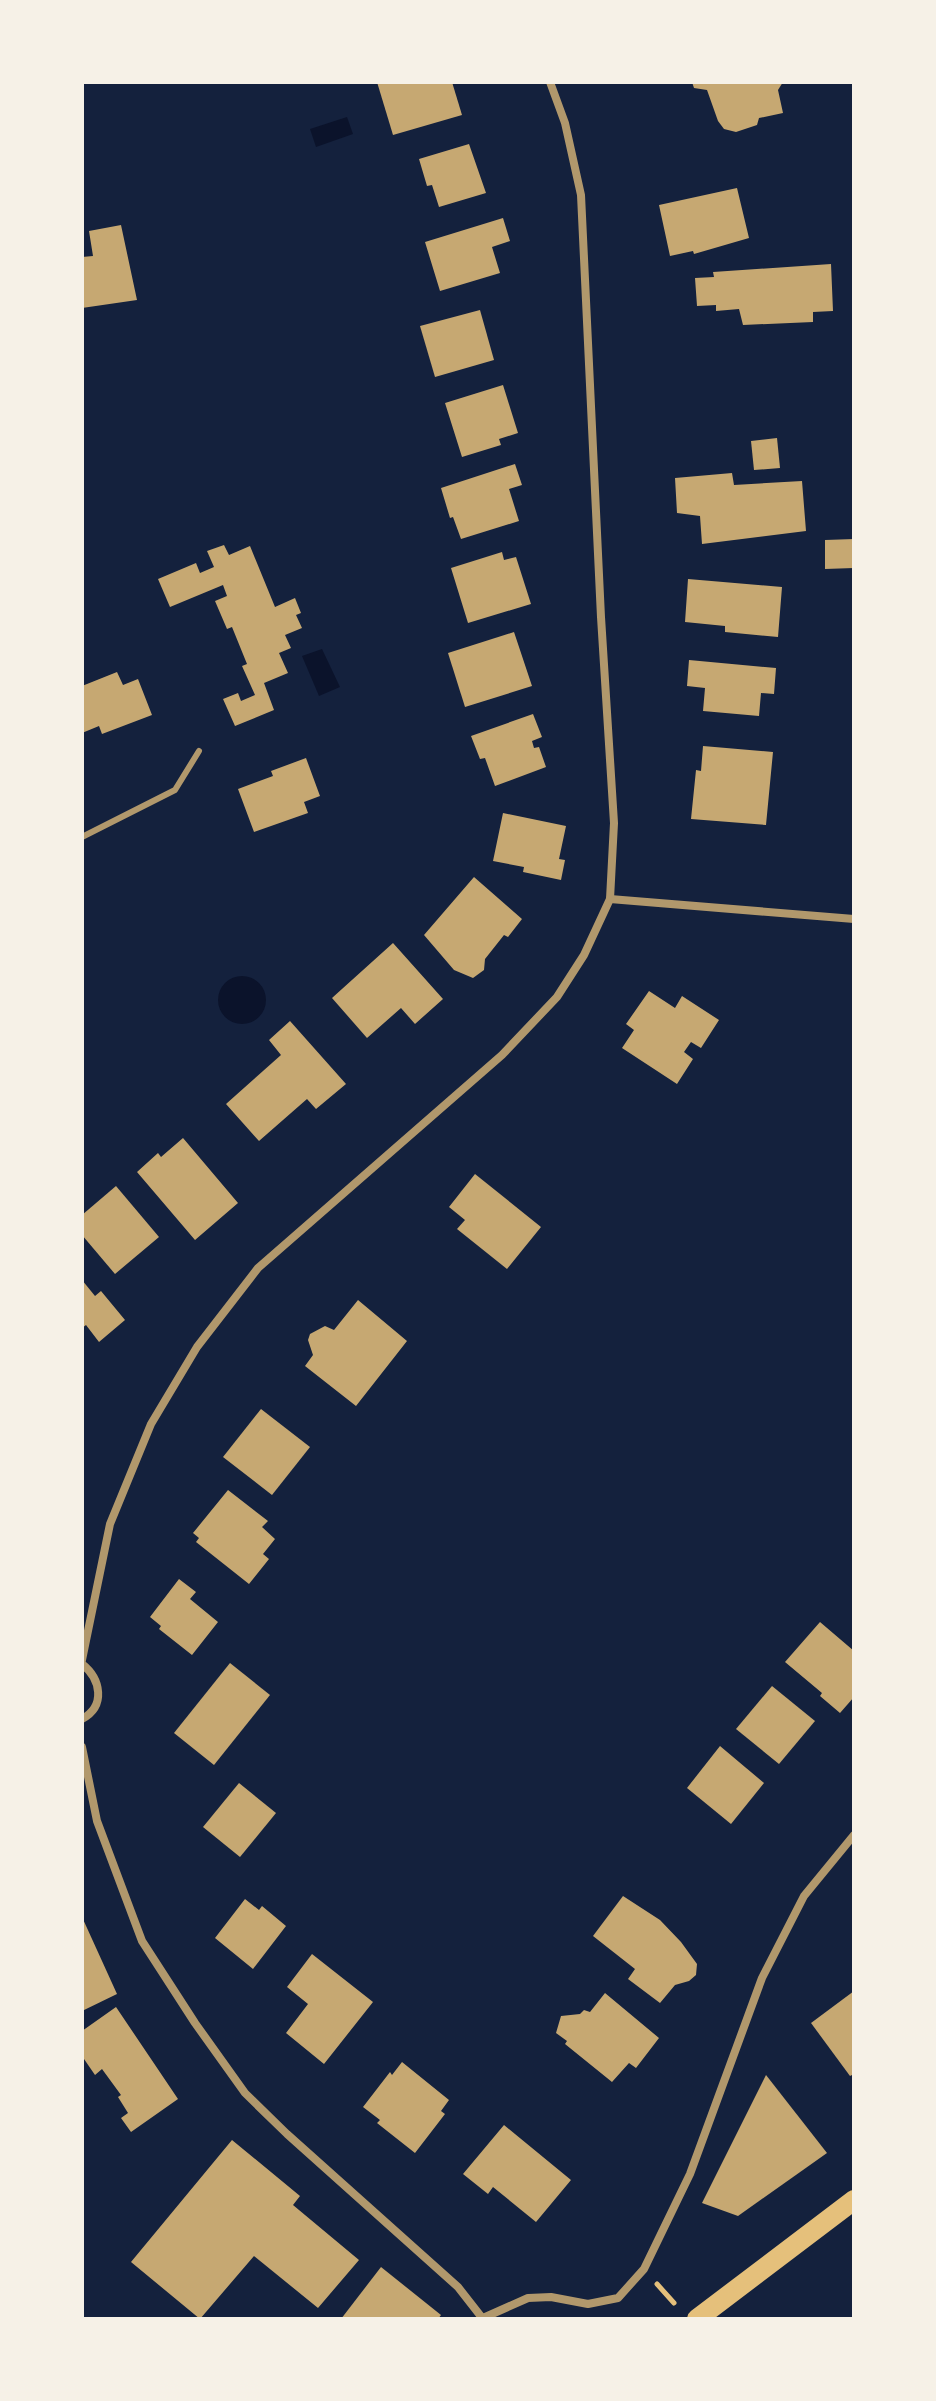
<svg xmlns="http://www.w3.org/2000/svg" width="936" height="2401" viewBox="0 0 936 2401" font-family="Raleway,sans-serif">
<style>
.water{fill:#0b132b}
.building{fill:#c6a872}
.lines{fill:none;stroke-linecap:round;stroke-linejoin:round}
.path{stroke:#e5c07b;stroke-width:5}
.service{stroke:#b1986c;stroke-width:6}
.minor{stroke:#b1986c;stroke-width:8}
.primary{stroke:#e5c07b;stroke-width:20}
</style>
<rect width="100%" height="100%" fill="#14213d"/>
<g class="water">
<polygon points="347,117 353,134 316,147 310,129"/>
<polygon points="322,649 340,687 319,696 302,656"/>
<circle cx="242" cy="1000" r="24"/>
</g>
<g class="building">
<polygon points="377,82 452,82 462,115 393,135"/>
<polygon points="692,82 783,82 778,90 783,113 759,118 757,125 736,132 724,129 718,121 707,90 694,88"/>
<polygon points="469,144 486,193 439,207 432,185 427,186 419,159"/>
<polygon points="737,188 749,238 694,254 693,251 670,256 659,205"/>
<polygon points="503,218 510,241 492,247 500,273 440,291 425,242"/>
<polygon points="121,225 137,300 82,308 82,257 93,256 89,231"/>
<polygon points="831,264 833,311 813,312 813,322 743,325 739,309 716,311 716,305 697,306 695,278 714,277 713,272"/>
<polygon points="480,310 494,360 435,377 420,326"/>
<polygon points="503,385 518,433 499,439 501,445 462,457 445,403"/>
<polygon points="777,438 780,468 754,470 751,441"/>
<polygon points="515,464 522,485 509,489 519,521 461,539 453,517 450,518 441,488"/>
<polygon points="732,473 734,485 802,481 806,531 702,544 700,516 677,513 675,478"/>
<polygon points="854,539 854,568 825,569 825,540"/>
<polygon points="224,545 229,555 250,546 275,607 295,598 301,613 296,615 302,628 285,635 291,648 279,653 288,673 264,683 274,710 235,726 223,699 238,693 241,701 255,695 242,666 247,664 232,627 227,629 215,601 227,596 223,585 170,607 158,579 196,563 200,573 214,567 207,551"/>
<polygon points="502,552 504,560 516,557 531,604 468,623 451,568"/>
<polygon points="688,579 782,587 778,637 725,632 725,626 685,622"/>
<polygon points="514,632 532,686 465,707 448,653"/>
<polygon points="689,660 776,668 774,694 761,693 759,716 703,711 705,688 687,686"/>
<polygon points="117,672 123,685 138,679 152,715 102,734 99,726 82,733 82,686"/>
<polygon points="533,714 542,737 532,741 534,748 539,747 546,767 495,786 485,758 480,759 471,736"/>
<polygon points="703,746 773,752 766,825 691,819 696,770 701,771"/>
<polygon points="306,758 320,796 304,802 308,813 254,832 238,789 273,776 271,771"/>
<polygon points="503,813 566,826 559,859 565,860 561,880 523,872 524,867 493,861"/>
<polygon points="474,877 522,919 508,937 504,935 485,959 484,970 473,978 454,970 424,935"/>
<polygon points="393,943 443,999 415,1024 401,1008 367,1038 332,998"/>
<polygon points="649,991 675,1008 682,996 719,1020 701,1048 691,1042 684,1052 693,1059 677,1084 622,1048 634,1030 626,1024"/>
<polygon points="290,1021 346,1084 316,1109 307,1099 259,1141 226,1104 281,1055 269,1040"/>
<polygon points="183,1138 238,1203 195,1240 137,1172 158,1153 161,1157"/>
<polygon points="475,1174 541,1227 507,1269 457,1229 465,1220 449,1207"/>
<polygon points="116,1186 159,1237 115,1274 82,1235 82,1215"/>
<polygon points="82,1280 95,1296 101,1291 125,1320 99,1342 86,1325 82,1328"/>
<polygon points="358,1300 407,1341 356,1406 305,1366 313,1355 308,1340 310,1334 325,1326 334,1330"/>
<polygon points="261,1409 310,1447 272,1495 223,1457"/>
<polygon points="228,1490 268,1521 262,1527 275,1539 263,1554 269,1559 249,1584 196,1542 199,1538 193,1533"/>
<polygon points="179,1579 196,1592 190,1599 218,1622 192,1655 159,1629 161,1626 150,1617"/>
<polygon points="820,1622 854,1651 854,1697 840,1713 820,1696 822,1693 785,1662"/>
<polygon points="230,1663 270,1695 214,1765 174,1733"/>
<polygon points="772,1686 815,1721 779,1764 736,1729"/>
<polygon points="720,1746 764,1783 731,1824 687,1788"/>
<polygon points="239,1783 276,1813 240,1857 203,1827"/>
<polygon points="623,1896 660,1920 681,1942 697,1964 696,1975 689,1981 675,1985 660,2003 628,1979 635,1969 593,1936"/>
<polygon points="245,1899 259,1910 262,1906 286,1926 253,1969 215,1938"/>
<polygon points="82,1917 117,1994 82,2011"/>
<polygon points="312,1954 373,2002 324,2064 286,2033 308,2004 287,1987"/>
<polygon points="854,1991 854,2074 850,2076 811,2023"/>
<polygon points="605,1993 659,2038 636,2068 629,2063 612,2082 565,2044 567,2041 556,2033 561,2016 580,2014 584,2010 590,2012"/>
<polygon points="116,2007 178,2099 131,2132 121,2118 128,2113 118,2097 121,2095 102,2069 95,2075 84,2059 82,2061 82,2031"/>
<polygon points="402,2062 449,2100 441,2111 445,2114 415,2153 377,2123 380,2120 363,2107 390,2072 392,2075"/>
<polygon points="766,2075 827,2153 738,2216 702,2203"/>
<polygon points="504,2125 571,2180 536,2222 493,2187 488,2194 463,2174"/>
<polygon points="232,2140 300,2196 293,2205 359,2260 318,2308 254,2256 200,2319 131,2262"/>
<polygon points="381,2267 441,2315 438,2319 341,2319"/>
</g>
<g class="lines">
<polyline class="path" points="657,2284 674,2303"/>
<polyline class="service" points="82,837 175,790 199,751"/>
<g class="minor">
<polyline points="610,899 854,919"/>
<polyline points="82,1660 110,1524 151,1424 197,1347 258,1268 502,1055 557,997 584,955 610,899 614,823 601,617 581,195 565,123 550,82"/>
<path d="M82,1664C101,1679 106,1706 82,1719"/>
<polyline points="82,1747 97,1821 142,1941 195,2023 245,2093 287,2134 458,2287 483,2319"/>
<polyline points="483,2318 528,2298 551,2297 588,2304 618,2298 644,2269 690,2174 762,1978 804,1896 854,1835"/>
</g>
<polyline class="primary" points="697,2319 854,2200"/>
</g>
<rect width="936" height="2401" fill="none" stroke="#f6f1e7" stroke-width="168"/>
</svg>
